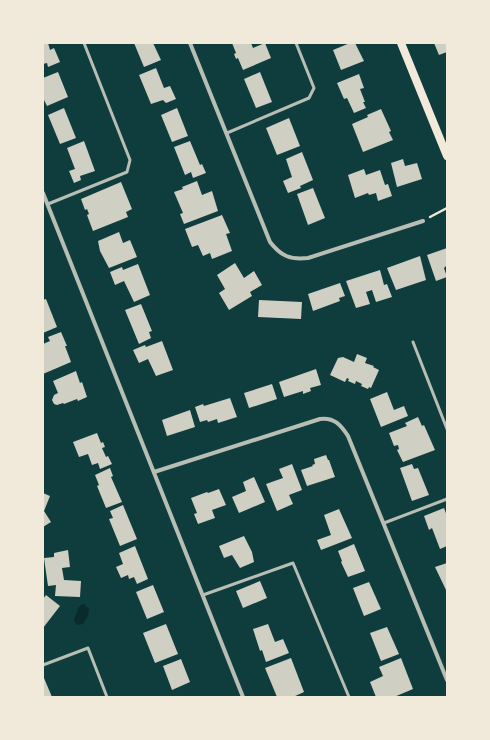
<svg xmlns="http://www.w3.org/2000/svg" width="490" height="740" viewBox="0 0 490 740" font-family="'Source Sans 3',sans-serif">
<style>
.water{fill:#0a2a2b}
.building{fill:#cfcfc3}
.lines{fill:none;stroke-linecap:round;stroke-linejoin:round}
.path{stroke:#f1e9da;stroke-width:2.5}
.service{stroke:#b8beb3;stroke-width:3}
.minor{stroke:#b8beb3;stroke-width:4}
.secondary{stroke:#f1e9da;stroke-width:8}
</style>
<rect width="100%" height="100%" fill="#0f3d3e"/>
<path class="water" d="M84,604L89,609L88,616L83,624L77,625L74,621C74,616 78,613 78,608L81,605Z"/>
<g class="building">
<polygon points="43,43 48,43 50,50 54,48 60,62 48,67 47,63 43,64"/>
<polygon points="134,43 153,43 161,60 144,67"/>
<polygon points="232,43 251,43 253,48 265,43 271,58 243,70 238,58 236,59 234,54 236,53"/>
<polygon points="350,43 355,43 364,61 341,70 333,50"/>
<polygon points="434,43 447,43 447,52 439,55"/>
<polygon points="156,68 164,88 170,86 176,99 166,103 163,100 151,104 139,75"/>
<polygon points="58,72 68,97 47,106 43,98 43,78"/>
<polygon points="260,72 272,102 256,108 244,79"/>
<polygon points="359,74 364,88 360,89 365,102 363,102 366,108 354,113 347,98 344,99 337,83"/>
<polygon points="64,108 76,138 60,144 48,115"/>
<polygon points="177,108 188,136 172,142 161,115"/>
<polygon points="381,109 391,131 389,132 393,140 363,152 352,124 368,117 367,115"/>
<polygon points="289,118 300,146 277,155 266,128"/>
<polygon points="84,141 95,171 80,176 81,180 74,183 69,171 75,169 67,148"/>
<polygon points="190,141 200,165 202,164 206,173 193,178 191,172 185,175 174,147"/>
<polygon points="302,152 313,180 300,186 301,188 288,193 283,181 292,177 286,159"/>
<polygon points="403,159 405,166 417,163 422,179 397,187 391,163"/>
<polygon points="364,169 366,175 380,170 385,185 388,184 392,196 378,201 376,193 369,195 368,193 355,198 348,175"/>
<polygon points="197,181 202,195 212,191 218,211 184,224 180,214 183,213 174,192 183,189 182,187"/>
<polygon points="121,182 132,209 126,212 128,217 93,231 87,215 89,214 87,209 85,210 81,199"/>
<polygon points="313,188 325,218 308,225 297,194"/>
<polygon points="222,215 230,233 226,234 232,251 212,259 210,253 203,256 198,245 192,247 185,229"/>
<polygon points="119,232 123,243 130,240 137,257 109,268 100,251 98,241"/>
<polygon points="447,248 447,265 444,268 447,277 436,281 427,255"/>
<polygon points="420,256 426,280 396,290 387,268"/>
<polygon points="235,263 244,278 254,271 262,285 250,292 252,296 229,310 219,293 225,289 217,275"/>
<polygon points="138,264 150,295 134,302 124,281 115,285 110,272 122,267 123,270"/>
<polygon points="380,270 384,285 387,284 392,297 376,302 372,290 366,292 370,304 356,308 346,281"/>
<polygon points="340,283 345,296 339,298 340,301 313,311 308,294"/>
<polygon points="46,299 57,327 43,333 43,300"/>
<polygon points="259,300 302,302 301,319 258,317"/>
<polygon points="141,304 152,331 149,332 151,338 139,344 125,310"/>
<polygon points="61,332 67,346 65,346 71,362 43,374 43,344 50,341 48,337"/>
<polygon points="162,341 173,370 156,376 148,359 139,363 133,350 145,345 146,347"/>
<polygon points="357,354 367,358 365,363 374,366 373,367 379,370 371,388 369,387 368,389 361,386 362,384 356,381 355,384 348,381 349,379 347,378 345,382 330,375 338,358 343,357 354,362"/>
<polygon points="316,369 321,385 310,388 311,391 303,394 303,391 284,397 279,382"/>
<polygon points="76,371 80,383 82,382 87,397 78,401 77,399 64,404 63,403 57,405 54,404 52,400 54,395 58,393 53,381"/>
<polygon points="272,384 277,399 249,408 244,393"/>
<polygon points="387,392 394,410 404,406 408,416 381,427 370,399"/>
<polygon points="230,398 237,417 218,423 217,419 208,422 207,420 200,422 195,407 203,404 204,406"/>
<polygon points="190,410 195,427 167,436 162,420"/>
<polygon points="418,417 422,426 424,425 435,450 403,462 397,450 399,449 398,445 394,446 389,433 407,426 405,423"/>
<polygon points="97,433 101,443 103,442 105,447 102,448 106,457 108,456 112,464 100,469 98,463 92,465 88,454 79,457 73,442"/>
<polygon points="326,455 328,460 329,460 335,477 307,486 301,470 313,466 312,465 315,464 314,459"/>
<polygon points="292,464 302,490 289,495 293,504 277,511 266,484 283,478 279,469"/>
<polygon points="412,464 414,469 418,468 429,495 412,501 400,468"/>
<polygon points="110,468 113,476 111,477 122,502 106,508 97,486 99,485 95,475"/>
<polygon points="254,477 265,502 239,513 232,497 246,491 243,482"/>
<polygon points="219,489 226,505 212,510 215,518 198,524 194,514 197,513 191,498 207,492 208,493"/>
<polygon points="43,493 50,496 44,511 51,522 43,527"/>
<polygon points="123,505 137,539 120,546 109,519 113,518 110,511"/>
<polygon points="444,508 447,516 447,546 440,549 432,528 429,530 424,516"/>
<polygon points="339,509 352,538 321,550 317,540 331,535 324,515"/>
<polygon points="244,536 252,552 254,562 240,568 232,555 224,558 219,546"/>
<polygon points="354,544 365,571 348,577 341,562 342,561 338,551"/>
<polygon points="135,546 148,579 137,584 134,577 129,579 128,575 121,578 116,567 123,564 119,553"/>
<polygon points="68,550 70,567 62,568 64,580 81,581 80,597 55,596 56,585 48,586 44,558 54,557 54,553"/>
<polygon points="447,563 447,590 446,590 435,567"/>
<polygon points="260,581 267,598 243,608 236,591"/>
<polygon points="369,582 381,609 364,616 353,588"/>
<polygon points="153,585 164,612 147,619 136,592"/>
<polygon points="46,595 60,606 43,628 43,599"/>
<polygon points="166,624 178,654 155,663 143,633"/>
<polygon points="268,624 275,642 283,639 289,653 266,662 262,650 260,651 253,629"/>
<polygon points="387,627 399,654 381,661 370,633"/>
<polygon points="291,658 304,692 293,697 277,697 265,668"/>
<polygon points="401,658 413,689 394,697 376,697 370,682 383,676 379,667"/>
<polygon points="181,659 190,682 172,690 163,666"/>
<polygon points="43,678 44,678 52,697 43,697"/>
</g>
<g class="lines">
<polyline class="path" points="430,217 447,208"/>
<g class="service">
<polyline points="227,133 309,98 314,88 296,43"/>
<polyline points="48,204 127,172 130,160 84,43"/>
<polyline points="413,342 447,429"/>
<polyline points="384,523 447,499"/>
<polyline points="203,595 293,563 349,697"/>
<polyline points="43,665 88,648 107,697"/>
</g>
<g class="minor">
<path d="M190,43L270,242C281,256 290,260 308,258L423,221"/>
<polyline points="43,193 243,697"/>
<path d="M154,472L320,419C334,417 341,425 348,436L447,680"/>
</g>
<polyline class="secondary" points="401,43 447,156"/>
</g>
<rect width="490" height="740" fill="none" stroke="#f1e9da" stroke-width="88"/>
</svg>
